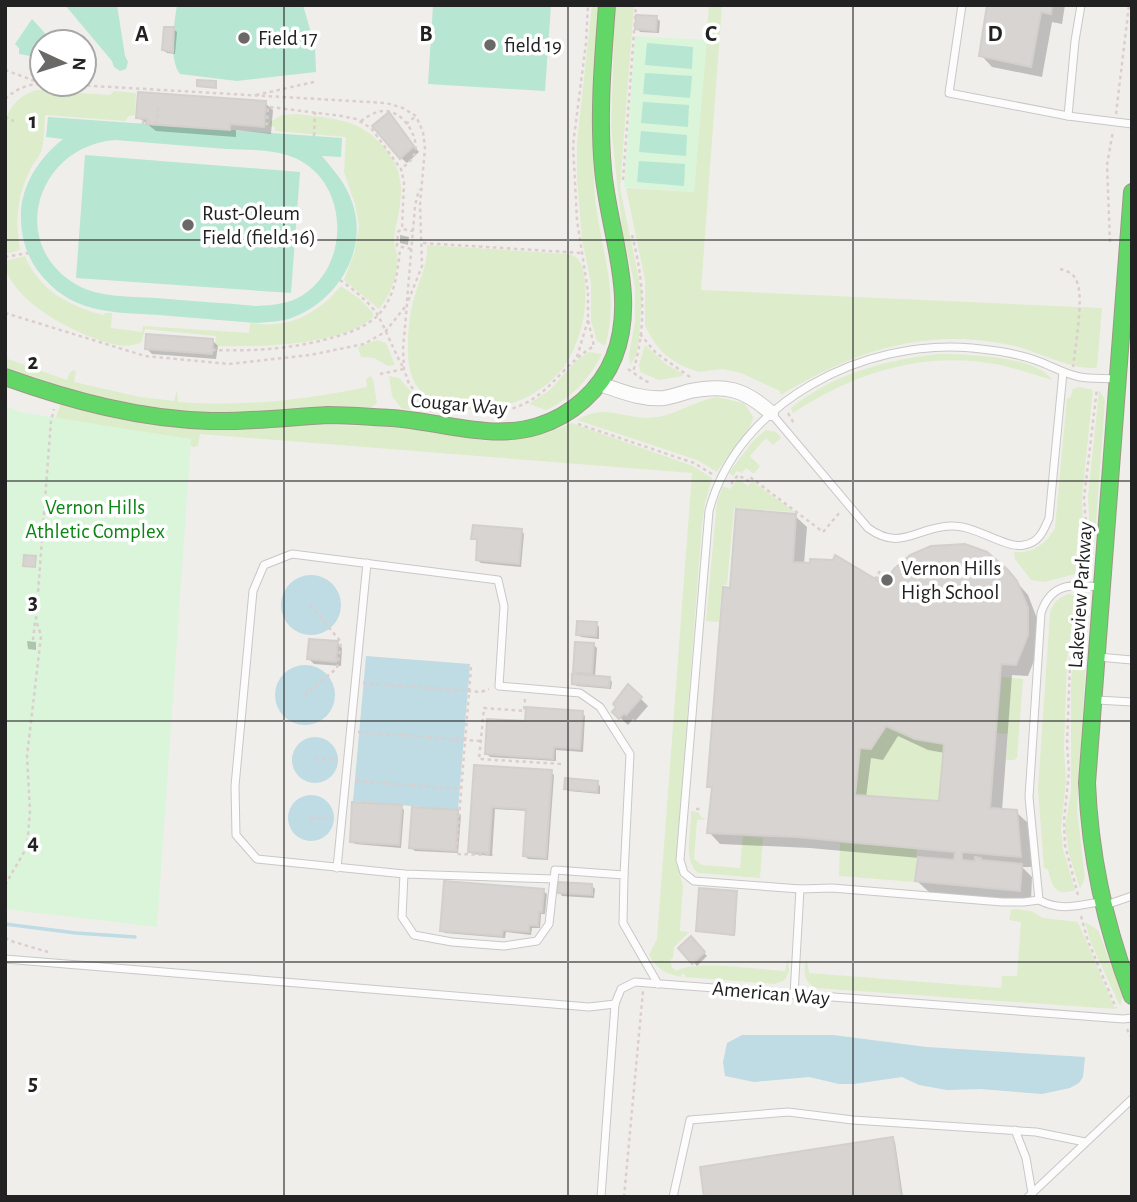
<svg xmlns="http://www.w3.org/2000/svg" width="1137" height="1202" viewBox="0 0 1137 1202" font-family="'Alegreya Sans',sans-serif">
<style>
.grass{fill:#ddeccb}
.park{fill:#daf5da}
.pitch{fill:#b7e6d2;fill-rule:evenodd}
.water{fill:#bfdbe3}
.shadow{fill:#0003;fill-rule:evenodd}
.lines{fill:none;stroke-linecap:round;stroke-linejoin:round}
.stream{stroke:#bfdbe3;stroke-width:3.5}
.building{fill:#d7d4d2;stroke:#d3d0cc;stroke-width:2;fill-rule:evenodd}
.lane-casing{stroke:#c9c8c7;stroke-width:9}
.street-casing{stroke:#c9c8c7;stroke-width:16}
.fast-casing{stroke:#999a82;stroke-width:18}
.path{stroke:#dccecd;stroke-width:2.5;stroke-dasharray:3.5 3.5;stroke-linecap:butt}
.lane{stroke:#fdfcfc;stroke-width:7}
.street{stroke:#fdfcfc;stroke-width:14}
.fast{stroke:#63d668;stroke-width:16}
.grid{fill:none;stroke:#222;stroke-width:2;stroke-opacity:0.55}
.poi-dot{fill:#6a6968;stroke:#fff;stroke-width:2.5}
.labels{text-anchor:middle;stroke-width:7;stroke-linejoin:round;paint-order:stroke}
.poi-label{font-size:21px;fill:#222;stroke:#fff;text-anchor:start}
.street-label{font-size:21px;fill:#222;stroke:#fff}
.park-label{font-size:21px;fill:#0c8416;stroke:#fff}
.grid-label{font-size:23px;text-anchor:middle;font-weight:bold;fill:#222;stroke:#fff;stroke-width:7;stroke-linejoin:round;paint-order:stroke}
</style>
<rect width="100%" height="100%" fill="#f0eeeb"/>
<g class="grass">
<path d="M592,5H599C597,64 592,124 594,182C596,240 622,289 605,346L597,341L591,321V283L582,239L577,179V142Z"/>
<polygon points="615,5 634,5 620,188 642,294 639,339 636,356 630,365 629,355 635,321 635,287 622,228 611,127"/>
<path d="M709,5H722L701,290L1102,308L1097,367C1081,373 1035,351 1015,346C929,326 854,350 781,395L780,391L741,373L723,369L698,372L680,365L664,354L654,342L645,326V280L626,188L694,192Z"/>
<path d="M36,90L110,95L114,91L136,93L135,115L129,116L125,121L45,115C44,126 45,143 40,154C38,159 33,163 31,168C17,196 15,219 20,250L5,254V122C9,106 21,95 36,90Z"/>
<path d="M297,114C335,119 361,118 387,151C396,162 401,176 401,191C401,207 396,223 394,238C394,245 396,249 397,254C399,274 391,294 379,309L344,280L355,251L359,225L355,204L344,172L346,137L275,131V127L270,126V122L282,115Z"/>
<path d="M427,245L567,254C572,255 577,256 580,262C588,276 586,310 582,325C578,341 570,361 559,373C533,400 500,412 462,409C443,407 423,400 414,381C404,362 408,323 413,302C418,282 428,266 427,245Z"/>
<path d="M25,256C39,290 69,306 103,315L106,313H112L111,328L142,332L143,326L249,333L250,323C288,329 315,316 341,286L360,299L373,313V317C343,346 256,347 215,346L216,336L145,329L141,343C136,344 130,346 125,346C89,343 5,301 5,261Z"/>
<polygon points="377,340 386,343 395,365 388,366 374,358 361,357 358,347"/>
<polygon points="645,345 667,365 682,373 683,376 659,380 640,372 639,365"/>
<path d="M589,352L602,354C590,378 571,399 546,410L529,404L550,390L576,361Z"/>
<path d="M938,354C965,354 1037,356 1052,380C1035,375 1018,369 1000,365C926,350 855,372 793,413L791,408C833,374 885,360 938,354Z"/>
<path d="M5,358L67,380L70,372L74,370L76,372L74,382L140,397L174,401L177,390L178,402C242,407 305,400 367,387L366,379L370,376L373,379L377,403L372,407L196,413L96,398L5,367Z"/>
<polygon points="389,376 399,378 420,402 445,414 402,409 392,396"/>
<path d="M1079,387L1093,390L1082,498L1084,543L1080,573L1044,582L1031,580L1015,559L1014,552C1033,554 1046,544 1055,528L1067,398H1070L1073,389Z"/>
<polygon points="1099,390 1105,400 1104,414 1093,563 1086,574 1090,537 1088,497"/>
<path d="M716,397L744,403L753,417C751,434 726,456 717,472L697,460L577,420C604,404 618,417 647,418C671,418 692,402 716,397Z"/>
<path d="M60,405L307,424L411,428L488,441L550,432L571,423L693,466L712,478L705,503L702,525L676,862L683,886L680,929V931L689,932L674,947L673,958L670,960L672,967L676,971C695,959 761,970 785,971L788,958L789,971L785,980L775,984L685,977V974H682L681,977C667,974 656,969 649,955L657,939L692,473L200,434L198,446L194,447L184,443L55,420Z"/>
<polygon points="766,430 776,432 781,438 773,445 766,438 750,456 760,466 754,474 746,468 742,473 737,471 733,476 729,473 753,441"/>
<polygon points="738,479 748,486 752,481 795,512 734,508 727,585 722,585 719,622 706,621 717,502 723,486 730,489"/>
<path d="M1068,594L1076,595L1067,660L1064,748L1066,781L1061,829L1063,849L1075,890C1055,897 1052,886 1048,869L1044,868L1038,789L1050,613C1053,603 1058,598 1068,594Z"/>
<polygon points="1081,598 1089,611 1077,810 1085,878 1080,889 1069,854 1065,827 1071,791 1071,681"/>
<polygon points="1002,677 1023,679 1017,758 1014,760 1006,760 1008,734 997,733"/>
<polygon points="886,726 915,739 944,744 939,801 855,795 860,748 871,749"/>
<path d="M691,811L698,812L702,818L708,819L697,820L694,859L702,865L740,868L743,836L763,838L760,878L698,873C682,859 692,830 691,811Z"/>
<polygon points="840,843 917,849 915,882 839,876"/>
<path d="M1015,909L1031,911L1043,918L1078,922L1115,1009L815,988C804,980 804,975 805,962L807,960L809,973L1001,988L1002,976H1017L1021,922L1009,920L1011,910Z"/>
<polygon points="1085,922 1098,930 1123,996 1120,1006 1091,943"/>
</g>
<g class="park">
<polygon points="635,36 707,40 694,192 624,187"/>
<polygon points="5,406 20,412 191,439 157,927 5,909"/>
</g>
<g class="pitch">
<polygon points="65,5 117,5 125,56 128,62 126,69 120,71 114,67 112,61"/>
<path d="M177,5H303L315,47L316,72L237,81L180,74C168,58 174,24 177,5Z"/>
<polygon points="433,5 551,5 545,91 428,84"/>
<polygon points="32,19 44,32 48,42 42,42 42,58 19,54 19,48 15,44"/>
<polygon points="647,43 693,47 692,69 645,65"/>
<polygon points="645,73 692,76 690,98 643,94"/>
<polygon points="643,102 689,105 688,127 641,123"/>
<path d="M48,117L342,138L341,157L322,156C334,171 346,183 352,202C369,249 338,300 294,317C282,322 268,322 256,323C223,320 191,318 159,315C111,312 70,314 38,271C27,256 22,240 21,221C19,188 38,159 63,139L46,137ZM115,140C152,143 189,146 227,149C249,150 274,149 295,158C349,182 351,264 303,295C289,304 273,305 257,306C223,303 189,301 156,298C130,296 100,298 77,285C6,244 37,146 115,140Z"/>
<polygon points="641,131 687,135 686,156 639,152"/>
<polygon points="85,155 300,172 291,293 76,278"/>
<polygon points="639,161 685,164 684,186 637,182"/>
</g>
<g class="water">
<circle cx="311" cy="605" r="30"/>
<polygon points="366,656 470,664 458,810 353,801"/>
<circle cx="305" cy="695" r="30"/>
<circle cx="315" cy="760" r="23"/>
<circle cx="311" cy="818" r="23"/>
<polygon points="742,1035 833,1035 927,1047 1085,1057 1083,1077 1079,1083 1070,1088 1042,1094 980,1089 947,1090 919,1085 902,1077 854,1084 839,1084 809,1077 754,1082 725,1076 723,1062 727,1043"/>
</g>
<g class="shadow">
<polygon points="988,5 1065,5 1062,24 1052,22 1042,77 992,67 981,55"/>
<polygon points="656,18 660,21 659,33 640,32 637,28"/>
<polygon points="173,29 177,32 175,54 167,53 163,50"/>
<polygon points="265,103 273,110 271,134 236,130 236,137 156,131 138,117"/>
<polygon points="394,120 419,152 407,163 401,158"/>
<polygon points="400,235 409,237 408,245 400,243"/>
<polygon points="212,340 218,346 216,359 152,354 147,349"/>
<path d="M795,516L807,527L804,564L884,586L1007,571L1028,595L1038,621L1039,648L1028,676L1012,675L1002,811L1016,812L1028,823L1032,867H1022L1032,877L1031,901L929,892L917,881L919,858L810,848L720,844L709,832L713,791L709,786L732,590ZM898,736L928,750L945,753L941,803L866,798L871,758L883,760Z"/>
<polygon points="521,530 524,534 521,567 481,563 477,560 479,542 473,538"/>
<polygon points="596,624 599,627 599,639 581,637 578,634"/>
<polygon points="27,641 36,642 36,650 28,649"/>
<polygon points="337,643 342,648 341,666 314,664 309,659"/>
<polygon points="594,645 597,648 595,677 609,678 612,682 611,689 577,686 574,683 579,676 575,671"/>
<polygon points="628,686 648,706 635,721 633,719 628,725 614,712"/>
<polygon points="582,713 585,716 583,752 556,750 556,761 490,757 486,753 526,723"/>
<polygon points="475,767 551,772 554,775 548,860 528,859 525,856 528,811 495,809 492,856 473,854 469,851"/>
<polygon points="597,783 600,786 600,794 569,791 566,788"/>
<polygon points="401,807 404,810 401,848 355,844 351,841"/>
<polygon points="457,812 461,815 458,853 415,851 411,848"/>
<polygon points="592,886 595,889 594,898 562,896 559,892"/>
<polygon points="543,891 547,894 545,914 541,914 540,928 532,928 531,935 506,932 505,938 445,933 442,930"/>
<polygon points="737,893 735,936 698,931"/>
<polygon points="691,939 707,956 697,966 681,948"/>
<polygon points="892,1139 895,1142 903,1197 706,1197"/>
</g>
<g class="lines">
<polyline class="stream" points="5,924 76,933 135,937"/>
</g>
<g class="building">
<polygon points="987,5 1052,5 1051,14 1041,12 1031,67 979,56"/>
<polygon points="636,15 657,16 656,31 635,29"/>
<polygon points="164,27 174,27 173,52 162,50"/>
<polygon points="197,80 216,81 216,88 197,86"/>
<polygon points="138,92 266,101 264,127 230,124 230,130 146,124 147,119 136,118"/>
<polygon points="389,112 414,146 400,159 372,126"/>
<polygon points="146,334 213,339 212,354 145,349"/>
<path d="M736,509L796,514L793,562L810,563V559L833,560L835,555L884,584L894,569L910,555L931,546L965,544L987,552L1008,570L1017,581L1028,608V635L1016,665L1001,664L990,808L1017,810L1021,857L962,852V860L975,861V857L981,858V860L1022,864L1020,891L915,881L918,857L954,860L955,852L797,837L707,833L712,787H707L723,587L730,588ZM886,726L915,739L944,744L939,801L855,795L860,748L871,749Z"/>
<polygon points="473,525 522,529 519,564 476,560 477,539 471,539"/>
<polygon points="24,555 36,556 35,567 23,566"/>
<polygon points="577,621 597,622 596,636 576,635"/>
<polygon points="309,639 338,641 336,662 307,659"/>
<polygon points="575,642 594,643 592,674 573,672"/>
<polygon points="572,674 610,677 609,687 572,684"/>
<polygon points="628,684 642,697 626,715 624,713 619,719 612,712 616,707 613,704"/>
<polygon points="526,707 583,711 580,749 554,747 553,759 485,754 487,719 525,721"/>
<polygon points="474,765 552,770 546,858 523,856 526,809 492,807 489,853 468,852"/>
<polygon points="565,778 598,781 597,792 564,789"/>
<polygon points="352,802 402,805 399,845 350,842"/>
<polygon points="412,807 458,810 456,851 409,848"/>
<polygon points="444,881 544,889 542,912 539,912 538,926 529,925 529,932 503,930 502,936 440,931"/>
<polygon points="558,882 592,884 592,895 557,893"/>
<polygon points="699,888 737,891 734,935 696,931"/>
<polygon points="691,936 705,952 692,964 678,948"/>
<polygon points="893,1137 901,1197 704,1197 700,1167"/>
</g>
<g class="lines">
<g class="lane-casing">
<g id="lane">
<polyline points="962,5 949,93 1068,116"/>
<polyline points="1081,5 1075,41 1068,116 1132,124"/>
<path d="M771,413L868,528C901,552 916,527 951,526C976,525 1005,549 1024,545C1039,543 1044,530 1049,518L1063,372"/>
<path d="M1099,587C1071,584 1051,583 1041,613L1029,797L1039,900C1059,911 1077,906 1099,902"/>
<polyline points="1098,657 1132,660"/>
<polyline points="1097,700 1132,702"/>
<polyline points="337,868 367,563"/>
<polyline points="404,874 402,917 414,935 452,942 504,946 537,941 549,924 555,870 624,875 623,923 658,984"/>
<polyline points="554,879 404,874 257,859 236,835 235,786 253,591 264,565 292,554 498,580 504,606 499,686 580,693 600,707 630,754 624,875"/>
<path d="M1039,900L1024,902H1002L832,888L800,889L694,881L684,873L680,860L709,511C737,402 865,338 972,348C993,350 1016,353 1035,360C1050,365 1064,374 1080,377C1091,379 1105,378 1117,379"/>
<polyline points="1106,905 1132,896"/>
<polyline points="5,959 589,1007 615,1004"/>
<polyline points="794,995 800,889"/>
<polyline points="1015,1130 1026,1158 1032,1193"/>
<polyline points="601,1197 615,1004 621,989 635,982 1123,1019 1132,1018"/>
<polyline points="673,1197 690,1120 788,1112 853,1120 1036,1132 1085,1142"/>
<polyline points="1028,1197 1132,1099"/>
</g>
</g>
<g class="street-casing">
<path id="street" d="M600,384C621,391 641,400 664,398C673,397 682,393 690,391C725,384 745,389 771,413"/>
</g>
<g class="fast-casing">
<g id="fast">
<path d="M1132,192L1087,783C1090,858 1105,926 1132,996"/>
<path d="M5,377C72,401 140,419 211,421C250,422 289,417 328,415C349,415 370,417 391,418C439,421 490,441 538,426C571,416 601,390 614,357C638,297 608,230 603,169C598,115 603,59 607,5"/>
</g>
</g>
<g class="path">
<polyline points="5,70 38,82"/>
<polyline points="59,84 386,103 403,108 416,116 423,132 425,148 420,205 422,266 407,304 403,349 404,369 409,384 422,399 432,405"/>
<polyline points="256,95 314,82"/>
<path d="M5,99C17,88 27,85 42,83"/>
<polyline points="1116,114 1129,5"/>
<polyline points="5,117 14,121"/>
<path d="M361,121C368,116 377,110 386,111C403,112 419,136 415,152C413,160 407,164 401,169"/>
<polyline points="143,124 143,121 157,122 158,106"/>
<polyline points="265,124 267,124 268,107 270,107 342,116 356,119 371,128 401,169 404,182 402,229"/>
<polyline points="406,124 416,116"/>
<polyline points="314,136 315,112"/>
<polyline points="623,180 636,5"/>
<path d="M632,235C644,281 647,326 633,372"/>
<polyline points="1110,242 1107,165 1113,131"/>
<polyline points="423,243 582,253"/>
<polyline points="411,249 397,246 398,232 402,229 413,231"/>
<polyline points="5,257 28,253"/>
<path d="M1060,269C1067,271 1074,273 1077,282C1084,297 1075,349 1073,367"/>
<path d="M340,280C354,290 368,301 377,314C386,329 394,352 404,369L380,374"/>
<polyline points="407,301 415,206 419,189"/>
<polyline points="5,313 145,356 229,364 310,355 364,344 385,332 405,307"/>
<polyline points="640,334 656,353 690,377"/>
<path d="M212,350C248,351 280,350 315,342C377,328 395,313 400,248"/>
<polyline points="577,357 588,320"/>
<polyline points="628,369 645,381 652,383"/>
<path d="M492,413C548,406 554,370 594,346L588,320V292L577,220L573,145L586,43L588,5"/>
<polyline points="788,413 795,425"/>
<polyline points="578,424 694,463 712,474"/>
<polyline points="731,484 738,475 748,481 750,477 823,532 841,511"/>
<polyline points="880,571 876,577 884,582"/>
<polyline points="1082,576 1087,538 1084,498 1097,388"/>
<polyline points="33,640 35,622"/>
<polyline points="471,667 456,854 493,855"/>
<polyline points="363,683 481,692 489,689"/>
<polyline points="305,695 337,668 341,642 310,605"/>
<polyline points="525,699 524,711 484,708 479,759 562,764"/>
<polyline points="358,732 480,741"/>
<polyline points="315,759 337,760"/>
<polyline points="356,781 461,789"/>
<polyline points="696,809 701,809"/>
<polyline points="310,818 332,819"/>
<polyline points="5,885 27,847 30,811 27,756 41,636 36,619 51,421 54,409"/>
<polyline points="1078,895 1065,845 1064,821 1069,771 1067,744 1070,664 1079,597"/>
<polyline points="1081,916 1088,941 1116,1008"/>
<polyline points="5,938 14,942 48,952"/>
<polyline points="1127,1029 1132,1039"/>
<polyline points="624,1197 643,991"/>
</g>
<use href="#lane" class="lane"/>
<use href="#street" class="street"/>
<use href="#fast" class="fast"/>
</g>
<path class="grid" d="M284,5V1197M568,5V1197M853,5V1197M5,240H1132M5,481H1132M5,721H1132M5,962H1132"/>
<g class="poi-dot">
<circle cx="244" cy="38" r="7"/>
<circle cx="490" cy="45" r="7"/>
<circle cx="188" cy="225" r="7"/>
<circle cx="887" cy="580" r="7"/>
</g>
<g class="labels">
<g class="poi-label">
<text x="258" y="45">Field 17</text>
<text x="504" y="52">field 19</text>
<text x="202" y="220">Rust-Oleum<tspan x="202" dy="24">Field (field 16)</tspan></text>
<text x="901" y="575">Vernon Hills<tspan x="901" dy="24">High School</tspan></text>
</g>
<g class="street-label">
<text transform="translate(459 404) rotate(5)" y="7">Cougar Way</text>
<text transform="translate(1080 595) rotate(-86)" y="7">Lakeview Parkway</text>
<text transform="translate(771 993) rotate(5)" y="7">American Way</text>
</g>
<g class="park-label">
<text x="95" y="514">Vernon Hills<tspan x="95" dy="24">Athletic Complex</tspan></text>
</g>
</g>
<g class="grid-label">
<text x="142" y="41">A</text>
<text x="426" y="41">B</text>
<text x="711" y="41">C</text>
<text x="995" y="41">D</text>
<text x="33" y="128">1</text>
<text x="33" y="369">2</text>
<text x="33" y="609">3</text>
<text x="33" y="849">4</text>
<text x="33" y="1090">5</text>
</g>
<rect width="1137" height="1202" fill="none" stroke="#222222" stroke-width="14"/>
<g transform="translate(63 63) rotate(94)"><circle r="33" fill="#ffffff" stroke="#a7a7a7" stroke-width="2"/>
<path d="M0-5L12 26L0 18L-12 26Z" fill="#6a6968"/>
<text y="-10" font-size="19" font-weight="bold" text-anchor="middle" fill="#222222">N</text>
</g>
</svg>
